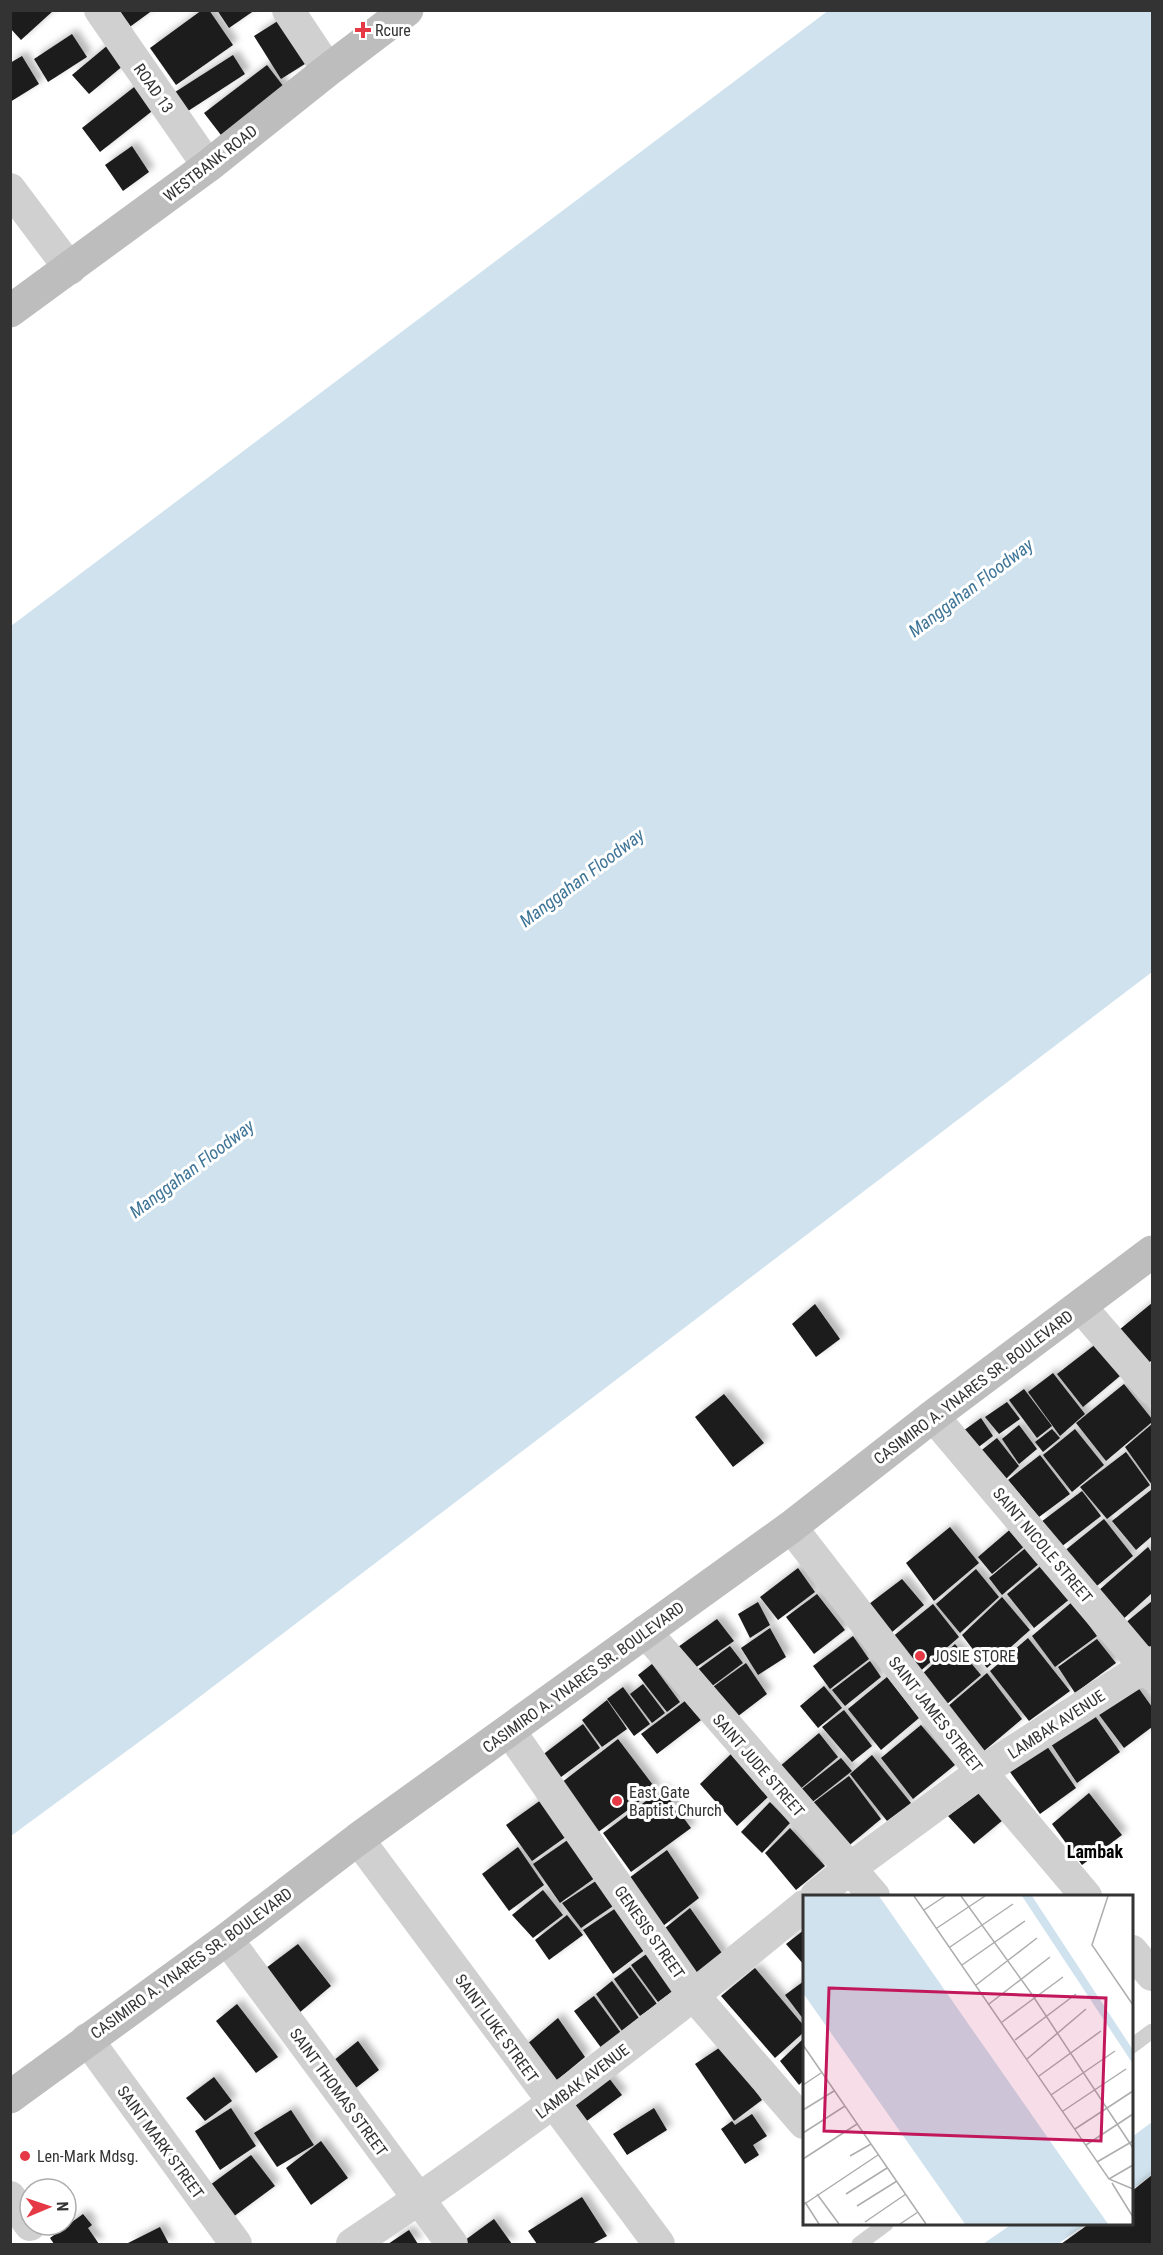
<svg xmlns="http://www.w3.org/2000/svg" width="1163" height="2255" viewBox="0 0 1163 2255" font-family="'Roboto Condensed',sans-serif">
<style>
.water{fill:#cfe2ee}
.building{fill:#1a1a1a;filter:url(#shadow)}
.lines{fill:none;stroke-linecap:round;stroke-linejoin:round}
.lane{stroke:#d0d0d0;stroke-width:15}
.street{stroke:#d0d0d0;stroke-width:32}
.secondary{stroke:#bdbdbd;stroke-width:33}
.poi-dot{fill:#e63946;stroke:#fff;stroke-width:2}
.labels{text-anchor:middle;stroke-width:6;stroke-linejoin:round;paint-order:stroke}
.poi-label{font-size:16px;fill:#333;stroke:#fff;text-anchor:start}
.street-label{font-size:16px;fill:#333;stroke:#fff}
.water-label{font-size:18px;font-style:italic;fill:#3f7597;stroke:#fff}
.neighbourhood-label{font-size:18px;font-weight:bold;fill:#000;stroke:#fff}
.inset-road{fill:none;stroke:#adadad;stroke-width:1.5}
.view{fill:#c2185b;fill-opacity:0.15;stroke:#c2185b;stroke-width:3}
.inset-edge{fill:none;stroke:#333;stroke-width:3}
</style>
<defs>
<filter id="shadow"><feDropShadow dx="5.5" dy="-5.5" stdDeviation="3" flood-color="#0004"/></filter>
</defs>
<rect width="100%" height="100%" fill="#fff"/>
<g class="water">
<polygon points="829,10 1152,11 1152,972 177,1714 11,1836 11,626"/>
<polygon points="1152,2122 1152,2174 1132,2190 1132,2137"/>
<polygon points="1012,2224 1086,2224 1058,2244 983,2244"/>
</g>
<g class="building">
<polygon points="11,10 54,10 21,40 10,28"/>
<polygon points="103,10 153,10 120,34"/>
<polygon points="202,10 209,10 233,45 176,85 150,48"/>
<polygon points="217,10 255,10 229,28"/>
<polygon points="289,14 316,57 281,79 254,36"/>
<polygon points="72,34 87,57 48,82 34,59"/>
<polygon points="108,45 124,65 89,94 72,75"/>
<polygon points="233,55 245,74 185,113 172,94"/>
<polygon points="22,56 39,84 10,102 10,63"/>
<polygon points="267,65 287,91 224,139 204,113"/>
<polygon points="138,84 156,108 100,152 82,128"/>
<polygon points="132,146 149,172 123,191 105,165"/>
<polygon points="1152,1303 1152,1360 1148,1364 1119,1330"/>
<polygon points="815,1304 840,1339 816,1357 792,1324"/>
<polygon points="1101,1340 1126,1371 1083,1407 1057,1374"/>
<polygon points="1053,1373 1085,1414 1060,1436 1028,1392"/>
<polygon points="1124,1384 1152,1419 1152,1422 1106,1461 1076,1423"/>
<polygon points="1024,1389 1052,1426 1037,1438 1009,1400"/>
<polygon points="724,1394 764,1443 733,1467 695,1417"/>
<polygon points="1007,1402 1020,1419 999,1434 985,1417"/>
<polygon points="981,1418 993,1436 976,1449 963,1431"/>
<polygon points="1152,1424 1152,1485 1125,1447"/>
<polygon points="1019,1425 1037,1449 1019,1464 1002,1439"/>
<polygon points="1052,1429 1060,1438 1043,1452 1035,1442"/>
<polygon points="1075,1429 1104,1465 1072,1492 1043,1455"/>
<polygon points="997,1438 1019,1466 1002,1483 978,1453"/>
<polygon points="1126,1452 1150,1485 1107,1519 1080,1487"/>
<polygon points="1040,1455 1070,1494 1039,1517 1008,1480"/>
<polygon points="1151,1490 1152,1492 1152,1536 1136,1550 1112,1521"/>
<polygon points="1082,1491 1101,1516 1061,1547 1041,1522"/>
<polygon points="1104,1519 1133,1556 1092,1590 1063,1552"/>
<polygon points="950,1527 979,1563 934,1601 906,1563"/>
<polygon points="1013,1527 1027,1544 992,1574 978,1557"/>
<polygon points="1028,1546 1041,1562 1002,1595 989,1578"/>
<polygon points="1148,1547 1152,1553 1152,1593 1121,1621 1098,1591"/>
<polygon points="1043,1564 1071,1598 1034,1628 1007,1594"/>
<polygon points="798,1568 815,1592 778,1620 760,1597"/>
<polygon points="976,1569 999,1597 960,1633 936,1604"/>
<polygon points="902,1579 924,1605 891,1633 869,1604"/>
<polygon points="817,1594 845,1630 814,1654 786,1617"/>
<polygon points="1002,1597 1030,1630 987,1668 962,1635"/>
<polygon points="1152,1601 1152,1651 1124,1624"/>
<polygon points="758,1602 770,1625 750,1638 738,1614"/>
<polygon points="1072,1602 1097,1636 1055,1667 1032,1636"/>
<polygon points="933,1604 959,1637 917,1674 891,1638"/>
<polygon points="717,1619 734,1641 695,1668 678,1647"/>
<polygon points="770,1628 786,1657 758,1675 741,1648"/>
<polygon points="853,1636 869,1659 830,1689 813,1666"/>
<polygon points="1028,1638 1070,1691 1029,1721 990,1671"/>
<polygon points="1097,1639 1116,1663 1075,1693 1058,1667"/>
<polygon points="955,1644 981,1675 946,1705 922,1674"/>
<polygon points="730,1646 743,1663 707,1690 693,1673"/>
<polygon points="870,1661 881,1677 845,1706 832,1690"/>
<polygon points="746,1663 767,1694 733,1720 710,1689"/>
<polygon points="652,1664 680,1702 667,1712 638,1675"/>
<polygon points="987,1673 1022,1719 984,1751 948,1706"/>
<polygon points="887,1677 919,1718 881,1750 848,1709"/>
<polygon points="1132,1679 1152,1707 1152,1727 1124,1748 1094,1708"/>
<polygon points="643,1684 665,1713 652,1723 630,1694"/>
<polygon points="824,1686 842,1708 818,1728 800,1706"/>
<polygon points="623,1687 650,1724 634,1736 607,1699"/>
<polygon points="607,1700 627,1729 602,1747 582,1720"/>
<polygon points="685,1701 701,1720 657,1754 641,1734"/>
<polygon points="844,1710 872,1746 852,1762 822,1727"/>
<polygon points="1093,1713 1120,1752 1077,1783 1051,1744"/>
<polygon points="583,1724 600,1748 557,1780 541,1756"/>
<polygon points="921,1725 955,1765 913,1799 881,1758"/>
<polygon points="819,1733 838,1757 792,1796 772,1773"/>
<polygon points="618,1739 656,1789 597,1833 561,1783"/>
<polygon points="1042,1739 1076,1788 1040,1814 1005,1765"/>
<polygon points="731,1754 768,1797 737,1826 700,1784"/>
<polygon points="872,1755 911,1803 887,1821 850,1774"/>
<polygon points="841,1758 852,1771 810,1804 799,1791"/>
<polygon points="849,1776 881,1819 846,1848 810,1805"/>
<polygon points="662,1789 691,1828 631,1872 603,1833"/>
<polygon points="979,1793 1003,1820 974,1844 948,1816"/>
<polygon points="1089,1793 1122,1835 1082,1865 1052,1824"/>
<polygon points="541,1800 567,1836 532,1861 506,1825"/>
<polygon points="770,1802 790,1823 762,1853 741,1832"/>
<polygon points="790,1828 825,1866 796,1890 765,1853"/>
<polygon points="572,1837 599,1875 560,1903 533,1864"/>
<polygon points="518,1847 544,1885 509,1911 482,1874"/>
<polygon points="667,1850 699,1898 663,1926 629,1878"/>
<polygon points="602,1877 619,1902 581,1928 562,1903"/>
<polygon points="543,1890 563,1915 533,1938 512,1915"/>
<polygon points="622,1904 646,1949 613,1974 583,1930"/>
<polygon points="690,1908 724,1956 698,1977 665,1928"/>
<polygon points="567,1915 583,1935 549,1960 535,1940"/>
<polygon points="804,1930 804,1965 786,1944"/>
<polygon points="298,1944 331,1986 299,2013 266,1968"/>
<polygon points="655,1948 681,1985 658,2002 631,1965"/>
<polygon points="630,1967 657,2004 640,2016 614,1979"/>
<polygon points="755,1968 804,2026 804,2032 775,2058 721,1996"/>
<polygon points="612,1981 639,2018 622,2031 596,1994"/>
<polygon points="804,1981 804,2020 785,1995"/>
<polygon points="594,1996 621,2033 602,2049 574,2011"/>
<polygon points="237,2004 278,2057 256,2073 216,2021"/>
<polygon points="558,2018 585,2057 550,2086 520,2050"/>
<polygon points="804,2038 804,2080 799,2085 780,2061"/>
<polygon points="358,2041 379,2070 348,2094 328,2065"/>
<polygon points="722,2046 762,2100 734,2121 695,2064"/>
<polygon points="605,2073 622,2095 584,2123 567,2101"/>
<polygon points="214,2077 232,2101 205,2121 186,2098"/>
<polygon points="231,2108 256,2146 220,2170 195,2131"/>
<polygon points="654,2108 667,2130 627,2155 613,2134"/>
<polygon points="291,2110 314,2145 277,2167 254,2133"/>
<polygon points="752,2114 767,2136 753,2145 759,2155 745,2164 721,2129 732,2121 735,2125"/>
<polygon points="321,2141 348,2178 311,2205 286,2168"/>
<polygon points="251,2155 275,2186 229,2220 206,2188"/>
<polygon points="1152,2175 1152,2244 1061,2244 1089,2224 1132,2224 1132,2191"/>
<polygon points="582,2197 607,2236 592,2244 537,2244 528,2231"/>
<polygon points="83,2214 92,2225 88,2228 99,2244 54,2244 50,2238"/>
<polygon points="494,2219 512,2244 462,2244 461,2243"/>
<polygon points="160,2227 169,2244 126,2244"/>
<polygon points="409,2230 418,2244 388,2244"/>
</g>
<g class="lines">
<g class="lane">
<polyline points="1132,2046 1152,2031"/>
<polyline points="859,2244 886,2224"/>
</g>
<g class="street">
<polyline points="100,10 208,166"/>
<polyline points="288,10 328,70"/>
<polyline points="10,189 70,269"/>
<polyline points="1080,1306 1152,1389"/>
<polyline points="933,1416 1152,1675"/>
<polyline points="791,1527 981,1772 1086,1896"/>
<polyline points="645,1631 874,1896"/>
<polyline points="509,1730 694,1996 804,2123"/>
<polyline points="358,1839 659,2244"/>
<polyline points="816,1896 849,1869 981,1772 1152,1662"/>
<polyline points="227,1939 452,2244"/>
<polyline points="1132,1951 1152,1975"/>
<polyline points="87,2039 236,2244"/>
<polyline points="10,2197 30,2225"/>
<path d="M352,2244C509,2140 659,2025 804,1906"/>
</g>
<g class="secondary">
<polyline points="10,311 208,166 328,70 407,10"/>
<polyline points="10,2097 227,1939 358,1839 791,1527 933,1416 1152,1252"/>
</g>
</g>
<g class="poi-dot">
<path d="M360 21h6v6h6v6h-6v6h-6v-6h-6v-6h6z"/>
<circle cx="920" cy="1656" r="6"/>
<circle cx="617" cy="1801" r="6"/>
<circle cx="25" cy="2156" r="6"/>
</g>
<g class="labels">
<g class="poi-label">
<text x="375" y="36">Rcure</text>
<text x="932" y="1662">JOSIE STORE</text>
<text x="629" y="1798">East Gate<tspan x="629" dy="18">Baptist Church</tspan></text>
<text x="37" y="2162">Len-Mark Mdsg.</text>
</g>
<g class="street-label">
<text transform="translate(154 88) rotate(55)" y="6">ROAD 13</text>
<text transform="translate(210 163) rotate(-38)" y="6">WESTBANK ROAD</text>
<text transform="translate(973 1387) rotate(-37)" y="6">CASIMIRO A. YNARES SR. BOULEVARD</text>
<text transform="translate(1043 1545) rotate(50)" y="6">SAINT NICOLE STREET</text>
<text transform="translate(583 1677) rotate(-36)" y="6">CASIMIRO A. YNARES SR. BOULEVARD</text>
<text transform="translate(936 1714) rotate(52)" y="6">SAINT JAMES STREET</text>
<text transform="translate(1056 1724) rotate(-33)" y="6">LAMBAK AVENUE</text>
<text transform="translate(759 1765) rotate(49)" y="6">SAINT JUDE STREET</text>
<text transform="translate(650 1932) rotate(55)" y="6">GENESIS STREET</text>
<text transform="translate(191 1963) rotate(-36)" y="6">CASIMIRO A. YNARES SR. BOULEVARD</text>
<text transform="translate(497 2028) rotate(54)" y="6">SAINT LUKE STREET</text>
<text transform="translate(582 2081) rotate(-37)" y="6">LAMBAK AVENUE</text>
<text transform="translate(339 2092) rotate(54)" y="6">SAINT THOMAS STREET</text>
<text transform="translate(161 2142) rotate(54)" y="6">SAINT MARK STREET</text>
</g>
<g class="water-label">
<text transform="translate(971 588) rotate(-37)" y="6">Manggahan Floodway</text>
<text transform="translate(582 878) rotate(-37)" y="6">Manggahan Floodway</text>
<text transform="translate(192 1169) rotate(-37)" y="6">Manggahan Floodway</text>
</g>
<g class="neighbourhood-label">
<text x="1095" y="1858">Lambak</text>
</g>
</g>
<g transform="translate(803 1895)">
<rect width="330" height="330" fill="#fff"/>
<path d="M0,1H76L305,329H162L0,98ZM219,1H229L330,155V169Z" fill="#cfe2ee"/>
<path class="inset-road" d="M111,1L306,284L330,294M158,1L228,98L330,253M305,1L289,50L330,110M121,15L142,1M134,33L182,1M147,52L210,9M159,70L222,26M173,90L234,43M186,109L247,62M199,127L260,82M212,145L273,99M0,150L123,329M224,164L283,114M236,181L298,136M0,190L18,178M248,200L312,156M0,215L31,196M260,216L323,174M272,234L330,196M0,238L42,211M283,250L330,219M47,261L68,249M0,264L54,229M294,267L330,246M306,284L330,270M309,288L330,322M14,299L36,329M43,299L84,273M2,307L16,329M0,310L75,260M54,311L94,286M62,327L103,299M97,329L115,317"/>
<path class="view" d="M26,93L303,103L298,246L21,236Z"/>
<rect width="330" height="330" class="inset-edge"/>
</g>
<rect width="1163" height="2255" fill="none" stroke="#333333" stroke-width="24"/>
<g transform="translate(48 2207) rotate(88)"><circle r="28" fill="#ffffff" stroke="#adadad" stroke-width="1.5"/>
<path d="M0-4.5L10 22L0 15L-10 22Z" fill="#e63946"/>
<text y="-9" font-size="16" font-weight="bold" text-anchor="middle" fill="#333333">N</text>
</g>
</svg>
